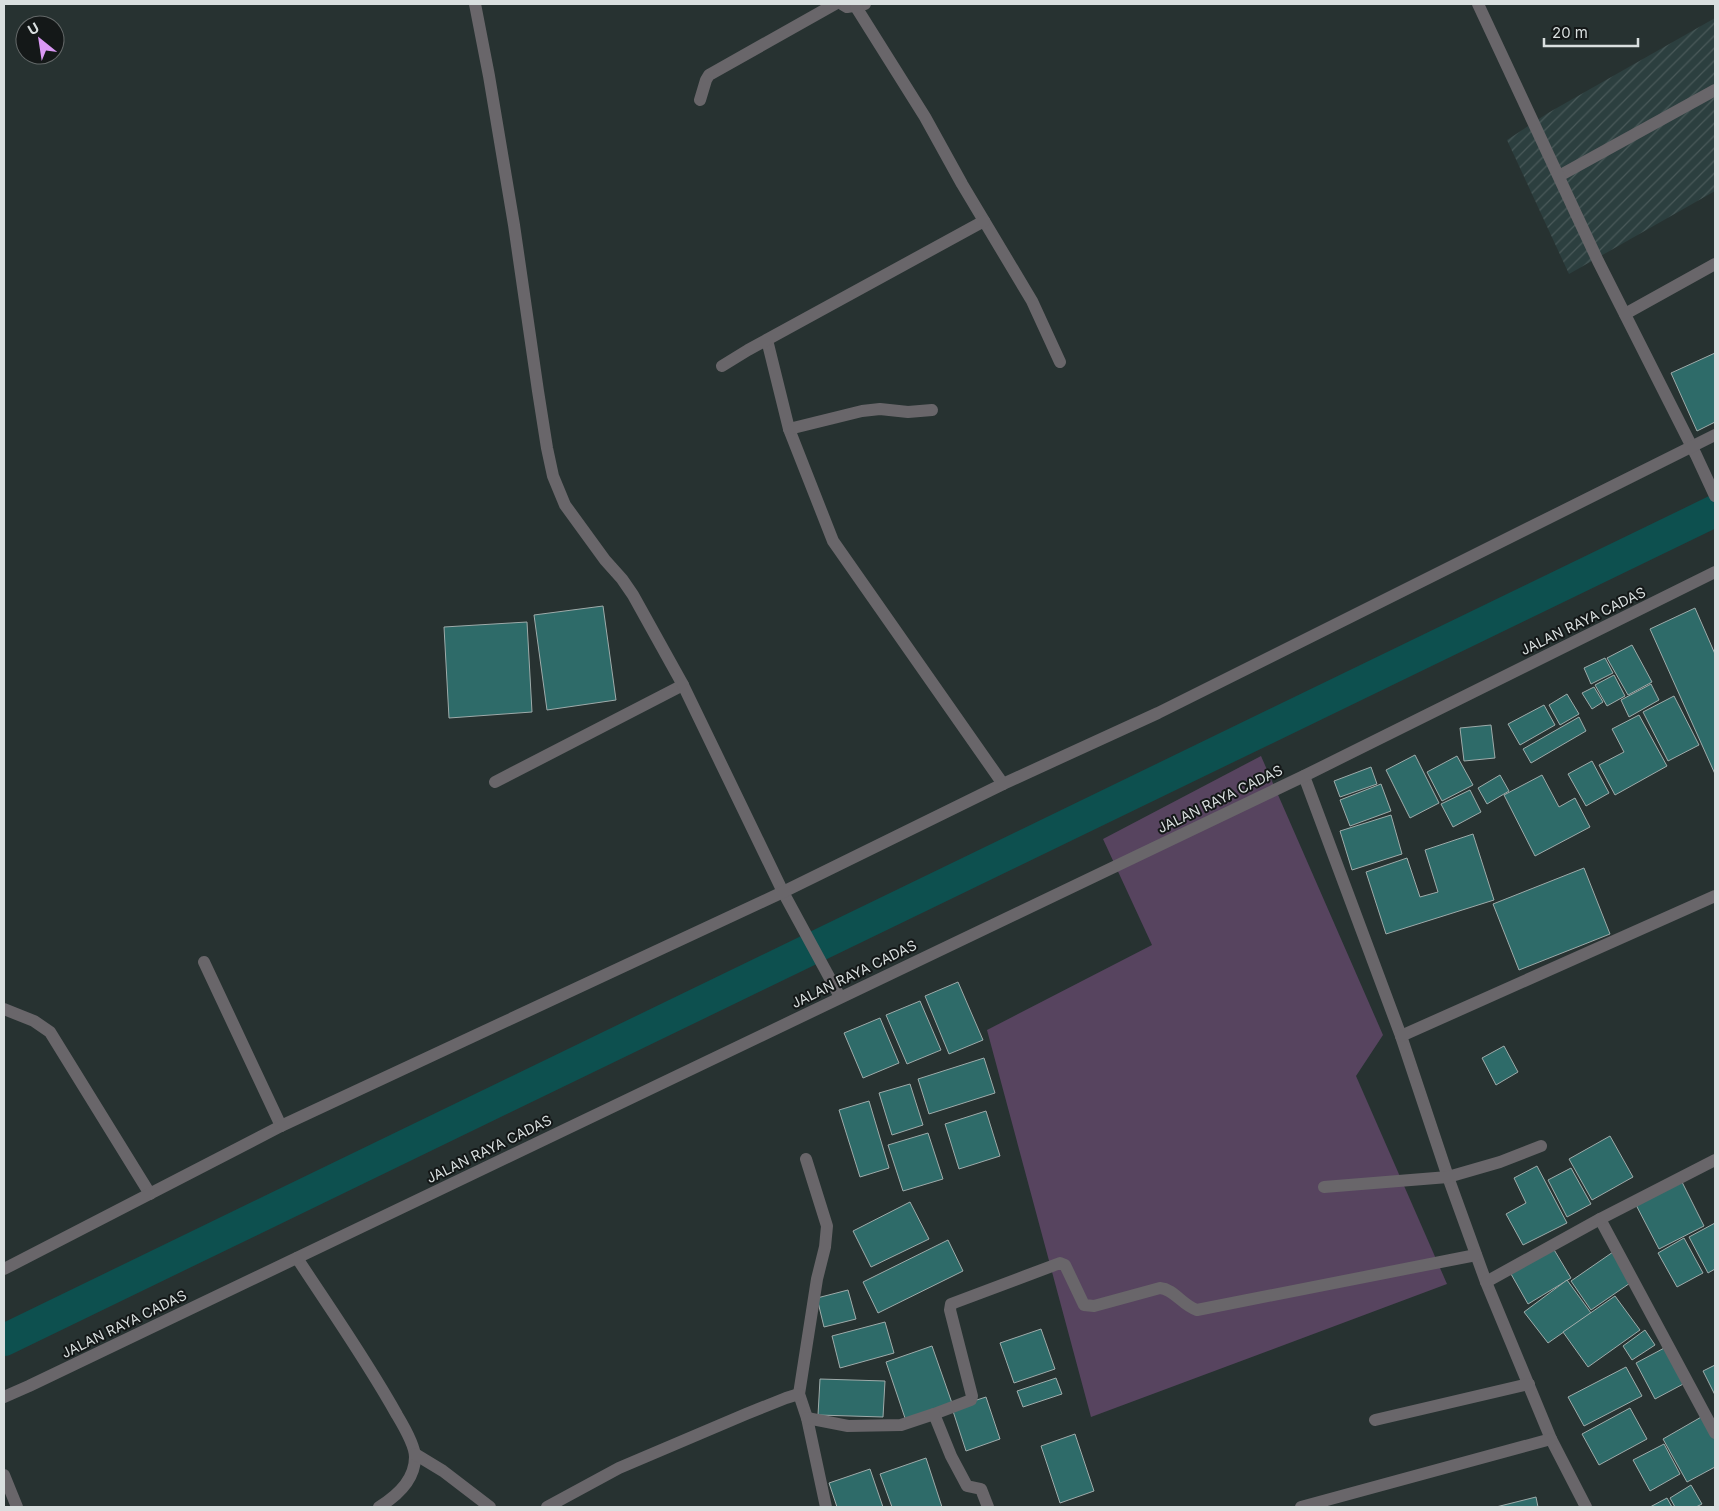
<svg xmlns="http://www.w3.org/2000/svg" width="1719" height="1511" viewBox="0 0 1719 1511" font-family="Inter,sans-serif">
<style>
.industrial{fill:url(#industrial-furrows)}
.green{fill:#57445f}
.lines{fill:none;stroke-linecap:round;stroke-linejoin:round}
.canal{stroke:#0d504f;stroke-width:32}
.building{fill:#2e6b69;stroke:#9eabaa}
.service{stroke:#69666a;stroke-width:12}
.minor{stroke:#69666a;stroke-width:12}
.tertiary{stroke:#69666a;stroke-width:12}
.labels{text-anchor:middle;stroke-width:4;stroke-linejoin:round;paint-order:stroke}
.street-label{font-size:14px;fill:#d9dfdf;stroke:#141818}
</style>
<defs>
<pattern id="industrial-furrows" width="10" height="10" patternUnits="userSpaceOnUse" patternTransform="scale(1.25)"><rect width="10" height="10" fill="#2c3f3f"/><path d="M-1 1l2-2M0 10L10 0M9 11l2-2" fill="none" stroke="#4a5a5a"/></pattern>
</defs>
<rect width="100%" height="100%" fill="#273231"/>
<polygon class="industrial" points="1715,18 1715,191 1569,274 1507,140 1548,113"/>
<polygon class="green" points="1261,756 1383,1035 1356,1076 1447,1284 1091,1417 987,1030 1152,945 1103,839"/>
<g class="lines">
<polyline class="canal" points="4,1340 1715,511"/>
</g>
<g class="building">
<polygon points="1715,353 1715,422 1697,431 1671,373"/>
<polygon points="603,606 616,700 547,710 534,615"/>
<polygon points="1695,608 1715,654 1715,774 1650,629"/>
<polygon points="527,622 532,712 449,718 444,627"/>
<polygon points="1632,645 1652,682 1628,695 1607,658"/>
<polygon points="1605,658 1613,673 1591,684 1584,668"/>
<polygon points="1614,675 1625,696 1607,706 1595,685"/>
<polygon points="1651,684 1659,700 1629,717 1621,700"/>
<polygon points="1594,687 1603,702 1592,709 1582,693"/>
<polygon points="1567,694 1579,714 1560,725 1549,705"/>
<polygon points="1674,696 1699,745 1668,761 1643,712"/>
<polygon points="1544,705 1555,725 1520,745 1508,724"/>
<polygon points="1639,715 1667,766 1615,795 1599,765 1624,752 1612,729"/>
<polygon points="1579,717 1586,731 1531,763 1523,749"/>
<polygon points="1491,725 1495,758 1464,761 1460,728"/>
<polygon points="1415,755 1439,803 1410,818 1386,770"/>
<polygon points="1457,756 1473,785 1442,801 1427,772"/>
<polygon points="1592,761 1609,793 1586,806 1568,774"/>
<polygon points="1371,767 1377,784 1340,797 1334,781"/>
<polygon points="1500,775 1509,791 1487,804 1478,788"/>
<polygon points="1542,775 1559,807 1575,798 1590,827 1535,856 1504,795"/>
<polygon points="1381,784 1391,811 1350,826 1340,800"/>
<polygon points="1470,790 1481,812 1453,827 1441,804"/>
<polygon points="1391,815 1402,854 1352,870 1340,831"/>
<polygon points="1473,834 1494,900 1386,934 1366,872 1407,858 1420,897 1438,892 1425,850"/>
<polygon points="1584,868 1610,934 1519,970 1493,904"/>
<polygon points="958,982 983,1040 949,1054 925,996"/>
<polygon points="920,1001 941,1050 907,1064 886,1015"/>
<polygon points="880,1018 899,1063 863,1078 844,1033"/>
<polygon points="1504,1046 1518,1072 1496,1085 1482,1058"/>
<polygon points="984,1058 995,1093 929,1114 918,1079"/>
<polygon points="910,1084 923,1125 892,1135 879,1093"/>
<polygon points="869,1101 889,1168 860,1177 839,1110"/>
<polygon points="986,1111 1000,1156 959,1169 945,1124"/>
<polygon points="928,1133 943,1179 903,1191 888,1145"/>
<polygon points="1610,1136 1633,1177 1592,1200 1569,1159"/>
<polygon points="1537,1166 1567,1223 1523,1245 1506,1214 1526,1203 1514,1178"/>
<polygon points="1571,1168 1591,1204 1567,1217 1548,1180"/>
<polygon points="1681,1180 1704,1226 1659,1249 1635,1203"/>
<polygon points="910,1202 929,1239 871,1267 853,1231"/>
<polygon points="1715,1223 1715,1269 1708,1273 1689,1237"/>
<polygon points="1684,1238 1703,1273 1677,1287 1658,1253"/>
<polygon points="948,1240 963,1271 878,1313 863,1282"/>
<polygon points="1553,1248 1571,1278 1528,1304 1511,1274"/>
<polygon points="1613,1252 1633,1281 1591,1310 1571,1281"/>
<polygon points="1567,1280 1591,1313 1548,1343 1524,1312"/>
<polygon points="848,1290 856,1319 824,1327 817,1298"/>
<polygon points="1615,1296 1640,1330 1588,1367 1563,1332"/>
<polygon points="885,1322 894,1353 840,1368 832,1336"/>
<polygon points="1041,1329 1055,1369 1014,1383 1000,1343"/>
<polygon points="1645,1330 1655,1345 1632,1360 1623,1346"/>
<polygon points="932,1346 953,1406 906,1421 886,1362"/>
<polygon points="1668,1346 1687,1382 1655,1399 1636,1363"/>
<polygon points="1715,1365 1715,1395 1703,1371"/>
<polygon points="1626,1367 1642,1396 1584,1426 1568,1397"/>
<polygon points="1056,1378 1062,1394 1023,1407 1017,1391"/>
<polygon points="820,1379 885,1381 883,1417 818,1415"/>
<polygon points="986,1397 1000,1439 966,1451 952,1408"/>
<polygon points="1630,1408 1647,1439 1599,1465 1582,1434"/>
<polygon points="1703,1416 1715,1438 1715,1467 1687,1482 1663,1439"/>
<polygon points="1075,1434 1094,1491 1060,1503 1041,1446"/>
<polygon points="1664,1444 1680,1474 1650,1491 1633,1460"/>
<polygon points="926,1458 942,1507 892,1507 880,1474"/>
<polygon points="870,1469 883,1507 837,1507 829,1483"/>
<polygon points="1691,1485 1702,1504 1696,1507 1675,1507 1670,1498"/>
<polygon points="1536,1497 1538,1507 1496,1507"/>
<polygon points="1667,1498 1672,1507 1650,1507"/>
</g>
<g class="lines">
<g class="service">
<polyline points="1559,176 1715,90"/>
<polyline points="1625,314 1715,264"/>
<polyline points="495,782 683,685"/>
</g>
<g class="minor">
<polyline points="475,4 489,76 514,225 538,391 547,448 553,476 565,505 605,560 622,579 633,595 683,685 783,892 840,997"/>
<polyline points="842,4 847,7 865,4"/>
<polyline points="1478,4 1598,261 1696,455 1715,496"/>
<polyline points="856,7 925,117 962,184 1032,301 1060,362"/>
<polyline points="700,100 706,80 709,75 835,4"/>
<polyline points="767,340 789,429 833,541 1003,784"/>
<polyline points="722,366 748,350 984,221"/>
<polyline points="789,429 862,411 880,409 908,412 932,410"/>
<polyline points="1304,776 1401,1036 1448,1177 1486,1282 1551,1439 1586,1507"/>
<polyline points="204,962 281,1126"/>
<polyline points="4,1009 34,1021 50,1032 150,1194"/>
<polyline points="1401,1036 1715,896"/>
<polyline points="806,1159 827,1226 825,1247 817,1279 799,1394 807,1418 826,1507"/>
<polyline points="1324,1187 1448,1177 1500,1162 1541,1146"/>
<polyline points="1600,1219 1715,1433"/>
<path d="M297,1258C331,1310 367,1361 397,1415C403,1425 415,1446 415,1457C415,1479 397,1496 379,1507"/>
<polyline points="4,1269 281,1126 783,892 1003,784 1158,713 1715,435"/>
<polyline points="1486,1282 1600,1219 1715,1160"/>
<path d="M934,1414L971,1400L972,1396L950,1310L951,1304L1060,1263L1065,1265L1084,1305L1094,1306L1160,1288C1174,1289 1182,1305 1197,1310L1476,1255"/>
<polyline points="807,1418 848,1426 901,1425 934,1414 951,1456 967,1486 981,1489 988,1507"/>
<polyline points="1375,1420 1529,1384"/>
<polyline points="415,1454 443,1471 490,1507"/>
<polyline points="4,1475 17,1507"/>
<polyline points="547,1507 619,1468 746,1414 786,1398 799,1394"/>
<polyline points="1301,1507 1551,1439"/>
</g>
<polyline class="tertiary" points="4,1397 29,1386 1304,776 1715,572"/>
</g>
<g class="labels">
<g class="street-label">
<text transform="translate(1583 621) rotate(-26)" y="5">JALAN RAYA CADAS</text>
<text transform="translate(1220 799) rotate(-26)" y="5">JALAN RAYA CADAS</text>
<text transform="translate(854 974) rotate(-26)" y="5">JALAN RAYA CADAS</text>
<text transform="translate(489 1149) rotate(-26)" y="5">JALAN RAYA CADAS</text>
<text transform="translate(124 1324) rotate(-26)" y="5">JALAN RAYA CADAS</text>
</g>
</g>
<rect width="1719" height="1511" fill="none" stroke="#d9dfdf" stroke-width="10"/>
<g transform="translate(40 40) rotate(330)"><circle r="24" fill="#141818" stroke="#636868"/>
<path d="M0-4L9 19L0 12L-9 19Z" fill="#db99f5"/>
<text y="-8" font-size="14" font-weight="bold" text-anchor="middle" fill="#d9dfdf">U</text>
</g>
<path d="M1544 38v8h94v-8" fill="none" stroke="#d9dfdf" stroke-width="2.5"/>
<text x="1552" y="38" font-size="15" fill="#d9dfdf" stroke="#141818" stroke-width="4" paint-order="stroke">20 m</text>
</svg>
